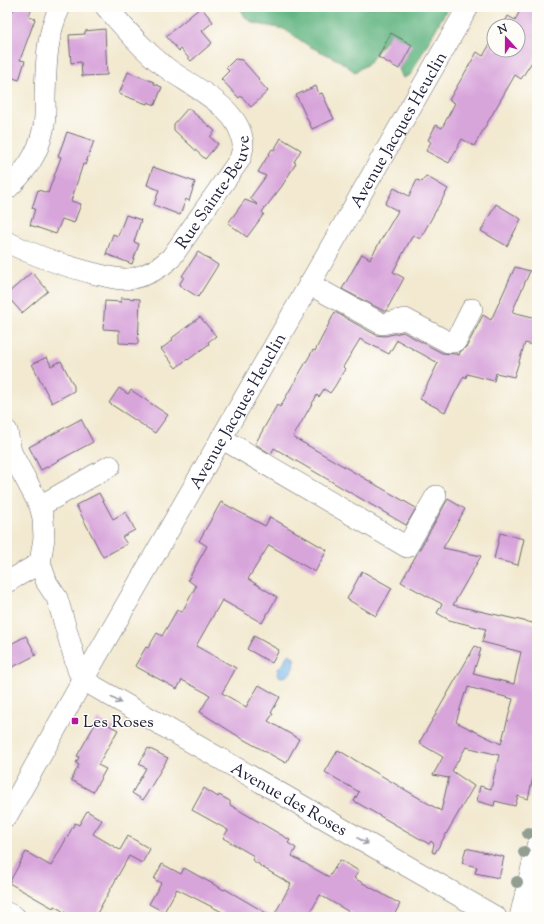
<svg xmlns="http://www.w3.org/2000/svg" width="544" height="924" viewBox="0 0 544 924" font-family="'Sorts Mill Goudy',serif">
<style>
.forest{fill:#64b683;stroke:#436c5f}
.water{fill:#7ab7ec;stroke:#4e6c94}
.building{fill:#d8a5db;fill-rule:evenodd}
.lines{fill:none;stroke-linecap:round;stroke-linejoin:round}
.minor-casing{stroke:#6b686f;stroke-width:22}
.minor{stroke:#fff;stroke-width:21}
.tree{fill:#919e91}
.oneway{stroke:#9c9ca7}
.poi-dot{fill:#b5179e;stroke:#fdfcf7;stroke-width:1.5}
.labels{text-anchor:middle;stroke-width:3;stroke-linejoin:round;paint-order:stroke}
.street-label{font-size:17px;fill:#22223b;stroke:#fdfcf7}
.poi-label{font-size:17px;fill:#22223b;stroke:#fdfcf7;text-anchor:start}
</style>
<rect width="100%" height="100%" fill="#fdfcf7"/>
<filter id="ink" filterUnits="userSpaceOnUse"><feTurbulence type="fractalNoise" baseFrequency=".025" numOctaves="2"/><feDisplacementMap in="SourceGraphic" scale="8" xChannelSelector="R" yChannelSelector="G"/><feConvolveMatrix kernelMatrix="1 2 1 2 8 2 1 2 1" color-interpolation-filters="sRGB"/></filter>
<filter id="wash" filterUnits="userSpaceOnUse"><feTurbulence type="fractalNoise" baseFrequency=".012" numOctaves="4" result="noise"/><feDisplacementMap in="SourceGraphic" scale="16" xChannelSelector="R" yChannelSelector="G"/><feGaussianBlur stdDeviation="0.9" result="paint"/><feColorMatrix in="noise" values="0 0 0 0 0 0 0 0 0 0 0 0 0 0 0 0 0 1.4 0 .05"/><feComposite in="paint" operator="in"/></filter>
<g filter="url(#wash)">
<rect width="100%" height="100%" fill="#f2e9d0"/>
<polygon class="forest" points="240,7 448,7 410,75 403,78 399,69 391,33 369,63 355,72 340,61 309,46 284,29 253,23 245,17"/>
<path class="water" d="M290,654L294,658C295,667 291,677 281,677L277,674L278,669L284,663L286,657Z"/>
<g id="blocks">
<g class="building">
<polygon points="15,7 32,7 29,17 35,19 20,60 25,61 19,80 13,78 9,90 7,90 7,9 13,11"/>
<polygon points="201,7 213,22 202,31 212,43 191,61 181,49 179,51 166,36"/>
<polygon points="522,7 537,7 537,54 521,79 515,75 474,146 462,139 449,163 426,151 431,142 428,140 436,125 442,128 455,103 449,100 477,52 483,56 493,39 494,50 518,50 518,26 503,26 508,16 515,20"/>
<polygon points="105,29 107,75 82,76 81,62 71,63 69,35 85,34 85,31"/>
<polygon points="391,33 412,45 399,69 378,57"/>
<polygon points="235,59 242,60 259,79 258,80 268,91 251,107 241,96 239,98 221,79 229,71 226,68"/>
<polygon points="128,72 154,82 154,84 162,87 155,105 148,102 147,104 119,94"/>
<polygon points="316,86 319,94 322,93 334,119 312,129 296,95"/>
<polygon points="188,108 215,131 210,137 218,144 205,159 174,130 174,124"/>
<polygon points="67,132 94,141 85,165 83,164 71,201 81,204 74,223 62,219 56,234 30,225 35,209 32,208 38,190 48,193 61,157 58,156"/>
<polygon points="281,138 301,150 294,162 296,163 282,186 262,212 264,214 247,237 228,223 245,200 258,205 250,198 266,176 258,172 272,149 274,150"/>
<polygon points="153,167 195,182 189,201 186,199 180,215 154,205 159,190 147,185"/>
<polygon points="426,176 448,189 420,239 413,235 393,272 404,278 386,311 384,311 342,289 362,254 370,259 398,211 385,204 394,188 409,196 417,180 422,182"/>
<polygon points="496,204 521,219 507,246 481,231"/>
<polygon points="126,215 141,220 134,242 139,244 132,264 106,254 113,234 118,236"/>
<polygon points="198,252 218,265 198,297 179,285 184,277 182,276"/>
<polygon points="515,267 530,271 512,312 537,318 537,346 525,343 514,377 496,373 494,381 467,374 466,378 464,376 445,412 420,399 438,363 397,340 389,354 360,339 343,367 345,369 335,386 330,393 324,389 319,397 317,395 293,437 416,508 406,525 274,448 271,454 255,444 277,405 280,407 313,350 315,351 335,312 376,335 385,336 403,332 442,353 456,354 459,355 460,352 467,346 483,315 491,320"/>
<polygon points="32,272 48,291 22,313 7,296 7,294"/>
<polygon points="121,298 140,299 138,344 119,343 119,330 103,329 105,301 121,302"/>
<polygon points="200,317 216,336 208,342 209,344 188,360 187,359 176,368 161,349 173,340 172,338"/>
<polygon points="47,357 51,366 61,361 74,386 74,391 52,403 32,364"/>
<polygon points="119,388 128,394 131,390 168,415 155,433 109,403"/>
<polygon points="81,419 93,442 41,470 29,447"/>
<polygon points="99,493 113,519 126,512 135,530 122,537 127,544 103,557 76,505"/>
<path d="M448,499L465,509L443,548L481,556L453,605L537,624V748L533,763L536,764L528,799L518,796L515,806L495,801L494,806L477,801L480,786L491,789L499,755L466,747L452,771L474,786L435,853L432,852L434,844L431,841L429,844L354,801L359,792L325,772L338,750L441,811L449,777L448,778L433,775L443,757L419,743L475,646L481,649L473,674L514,684L521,652L482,642L486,629L449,620L437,613L442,604L401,582ZM468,687L513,699L501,744L456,722L465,693L466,694Z"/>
<polygon points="221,502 265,526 270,517 327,550 315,572 269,545 248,579 277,597 262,623 222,600 196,646 236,668 222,693 246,707 259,685 280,697 271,713 273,714 268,721 299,739 286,763 241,738 200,712 210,695 182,680 177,689 135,666 146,647 148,648 157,633 162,636 177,610 182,612 196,586 188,580 207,546 199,541"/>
<polygon points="500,533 524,539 518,565 494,559"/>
<polygon points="362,571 392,588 376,616 347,599"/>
<polygon points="26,636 36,655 7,670 7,646"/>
<polygon points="254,636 279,650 272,663 247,649"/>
<polygon points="98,719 118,730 98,765 106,769 93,792 71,780 79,765 76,763 79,757 77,756"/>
<polygon points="148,748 168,758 143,800 132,793 146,768 139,764"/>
<polygon points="204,788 218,797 219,795 230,801 230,805 290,840 288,843 296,848 292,856 329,877 340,860 359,871 354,878 400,904 393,917 358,917 320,895 308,917 273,917 291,884 260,866 260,865 252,860 254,856 223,838 228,830 192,810"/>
<polygon points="87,811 102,820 93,834 120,850 128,836 150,849 142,863 129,856 95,917 73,917 54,906 53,908 9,883 26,852 51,866 75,823 79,825"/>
<polygon points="466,848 504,857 499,878 475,873 477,867 462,863"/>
<polygon points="162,864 181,874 184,868 224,890 225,889 273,917 221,917 224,913 177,889 164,912 149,904 161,883 154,879"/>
</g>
</g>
</g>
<g filter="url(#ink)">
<use href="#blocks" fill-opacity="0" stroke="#6b686f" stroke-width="1"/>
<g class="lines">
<g class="minor-casing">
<g id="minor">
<path d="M7,189C25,172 38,155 43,130C46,120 45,107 45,97C46,66 46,35 60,7"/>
<path id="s1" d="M7,242C37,257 68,267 100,275C111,277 123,281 134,278C149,275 160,268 171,258L240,159C241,155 243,150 243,145C242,107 189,86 164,66C142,49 125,28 106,7"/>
<polyline points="309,284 382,324 405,319 448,342 453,342 456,341 472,309"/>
<polyline points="7,431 11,452 40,506 43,518 44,538 40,563 47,583 57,598 78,670 83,680"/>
<polyline points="221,438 407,547 436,496"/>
<polyline points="40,506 110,466"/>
<polyline points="7,582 40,563"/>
<path id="s2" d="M83,680L496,917"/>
<path id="s3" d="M7,816L83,680L468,7"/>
<polyline points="7,913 15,917"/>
<polyline points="520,917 537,846"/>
</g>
</g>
<use href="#minor" class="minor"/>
</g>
<g class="tree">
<circle cx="528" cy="833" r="6"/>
<circle cx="524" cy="852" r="6"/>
<circle cx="517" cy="882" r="6"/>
</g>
<defs><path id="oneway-shaft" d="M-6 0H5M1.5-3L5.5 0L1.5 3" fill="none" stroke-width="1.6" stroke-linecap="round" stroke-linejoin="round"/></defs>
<g class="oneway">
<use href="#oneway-shaft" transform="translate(116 700) rotate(30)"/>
<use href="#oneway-shaft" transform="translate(363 841) rotate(30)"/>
</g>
</g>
<rect class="poi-dot" x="71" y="717" width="8" height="8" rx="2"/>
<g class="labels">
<g class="street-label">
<text dy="6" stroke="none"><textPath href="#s3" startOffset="790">Avenue Jacques Heuclin</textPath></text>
<text dy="6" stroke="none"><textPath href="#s1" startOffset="255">Rue Sainte-Beuve</textPath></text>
<text dy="6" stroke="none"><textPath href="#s3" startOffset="466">Avenue Jacques Heuclin</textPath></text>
<text dy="6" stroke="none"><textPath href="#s2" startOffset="238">Avenue des Roses</textPath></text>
</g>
<g class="poi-label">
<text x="83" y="727">Les Roses</text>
</g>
</g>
<rect width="544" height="924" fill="none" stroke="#fdfcf7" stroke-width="24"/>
<g transform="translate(506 38) rotate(339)"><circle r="19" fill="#fdfcf7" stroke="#a5a5ac"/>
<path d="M0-3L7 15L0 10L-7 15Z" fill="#b5179e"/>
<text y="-6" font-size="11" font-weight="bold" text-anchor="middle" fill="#22223b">N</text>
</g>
</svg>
